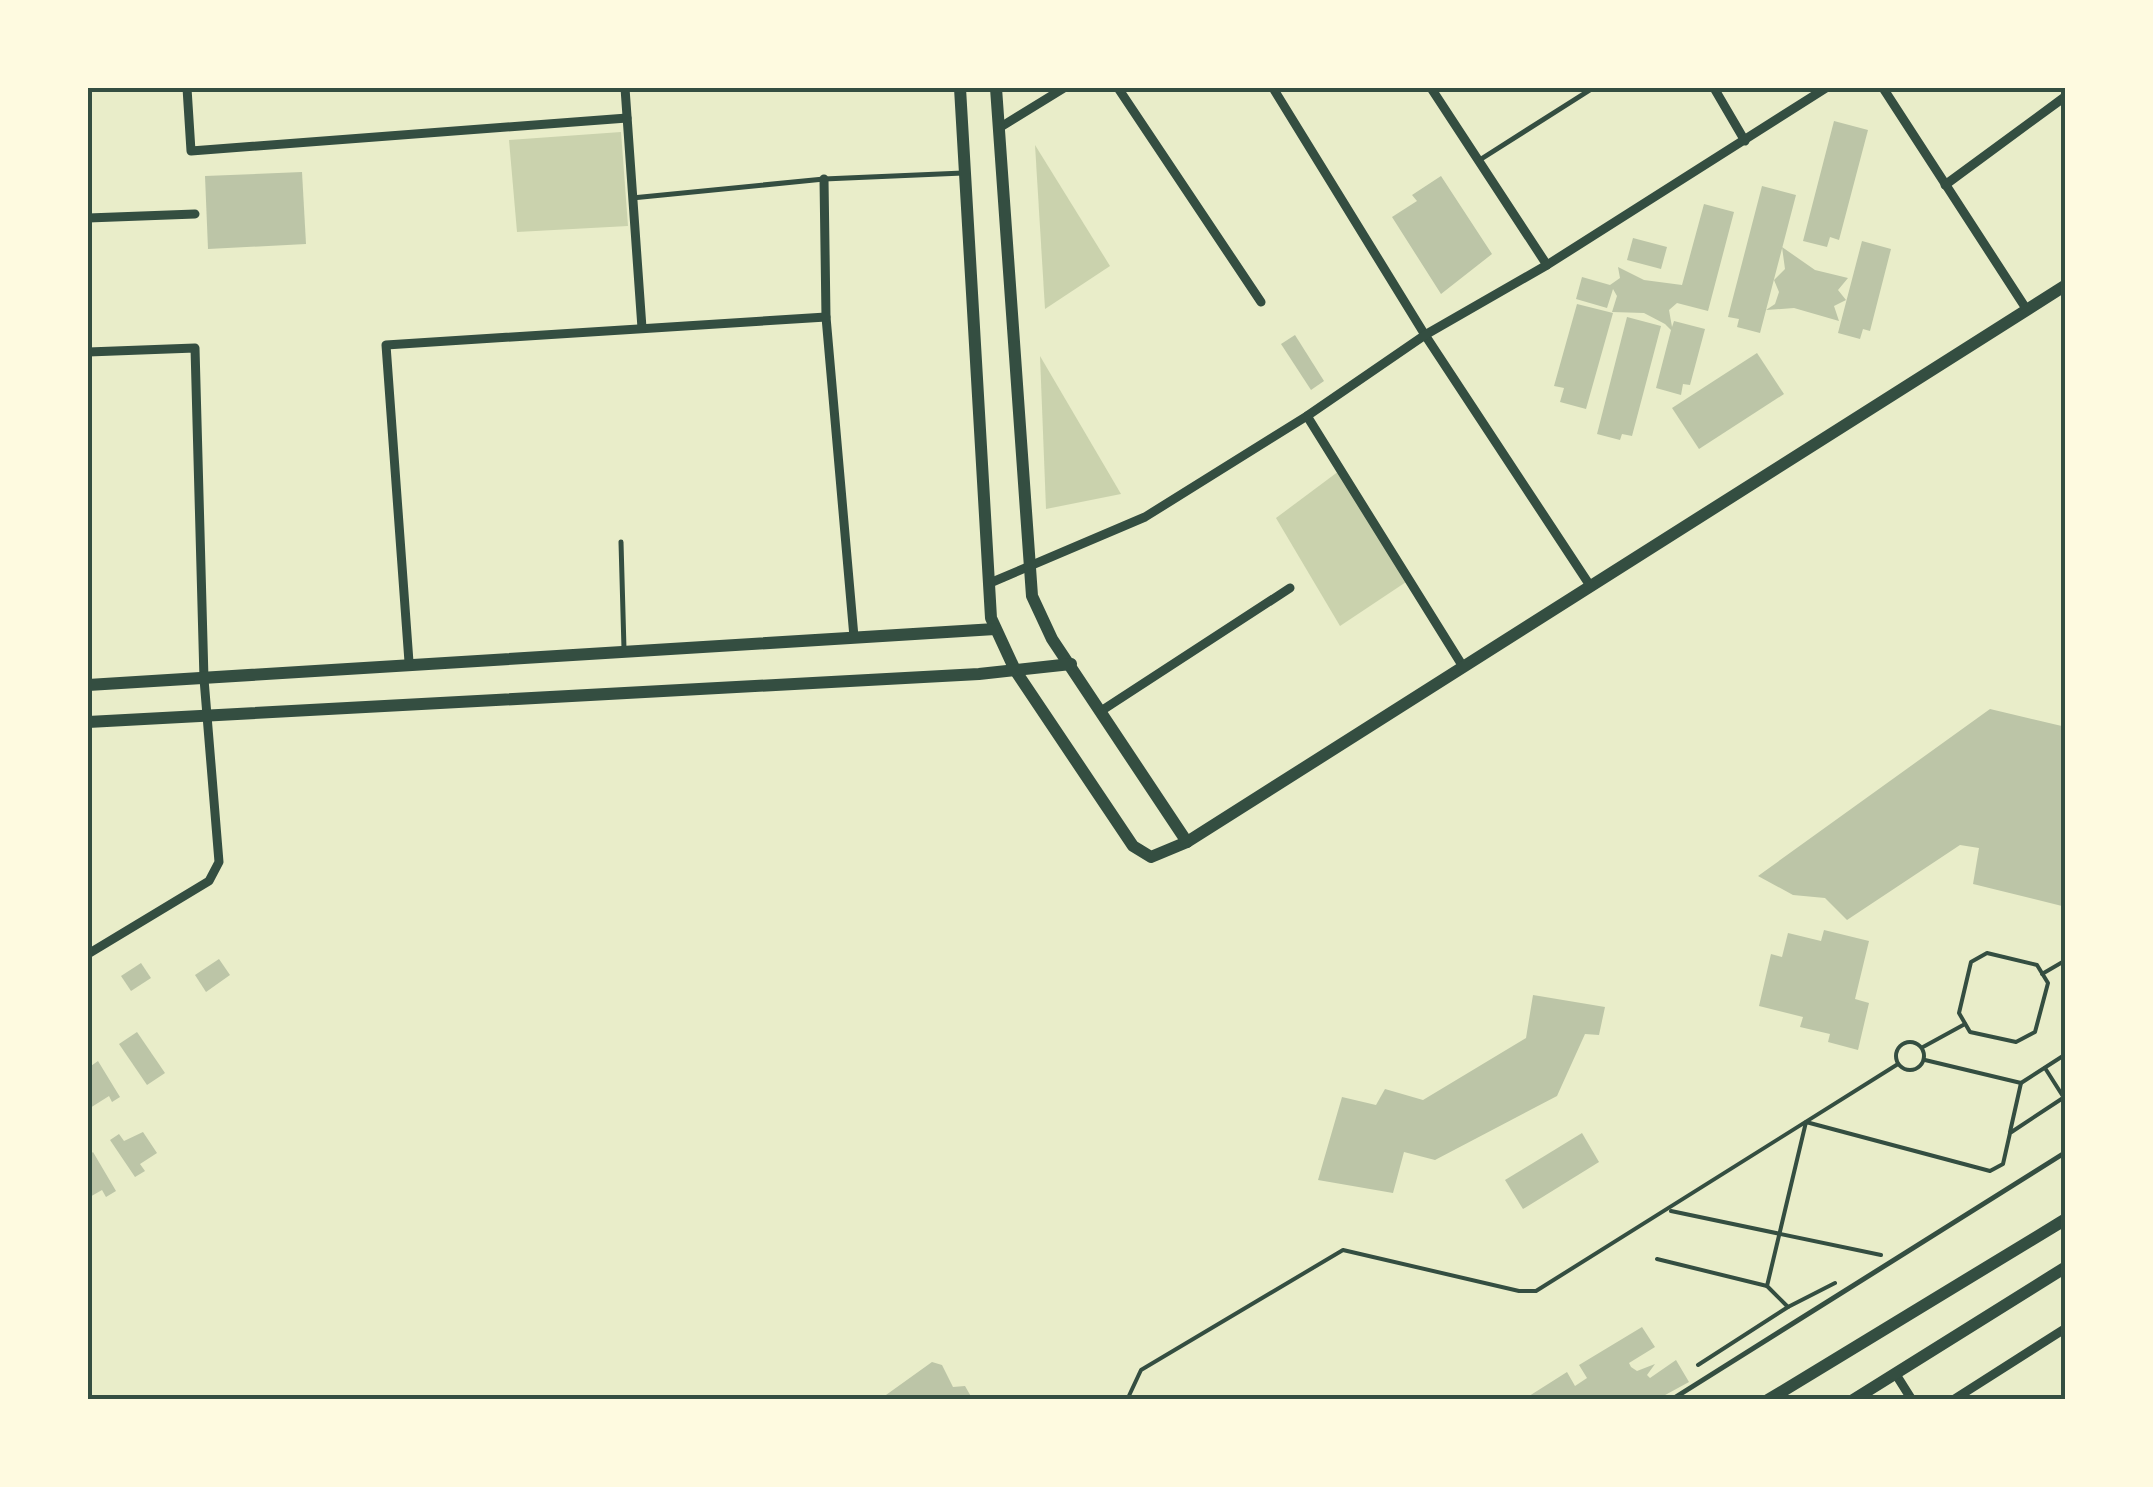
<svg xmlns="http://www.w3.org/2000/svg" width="2153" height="1487" viewBox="0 0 2153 1487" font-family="Inter,sans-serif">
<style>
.green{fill:#cad2ad}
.building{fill:#bcc5a7}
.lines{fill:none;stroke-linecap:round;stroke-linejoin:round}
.path{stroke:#344e41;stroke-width:4}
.service{stroke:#344e41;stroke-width:5}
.minor{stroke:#344e41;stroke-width:9}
.secondary{stroke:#344e41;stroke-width:12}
.neatline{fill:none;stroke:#344e41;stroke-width:4}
</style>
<rect width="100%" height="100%" fill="#e9edc9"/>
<g class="green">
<polygon points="621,132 628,226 517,232 509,140"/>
<polygon points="1035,145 1110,266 1045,309"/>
<polygon points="1040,356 1121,494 1046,509"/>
<polygon points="1339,471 1406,582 1340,626 1276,518"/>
</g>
<g class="building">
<polygon points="1834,121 1868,130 1839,240 1830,237 1827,247 1803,241"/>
<polygon points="302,172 306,244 208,249 205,176"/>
<polygon points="1441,176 1492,254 1441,294 1392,217 1417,201 1412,195"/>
<polygon points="1762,186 1796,195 1760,333 1737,327 1739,319 1728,317"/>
<polygon points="1704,204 1734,212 1708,311 1677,303 1669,310 1672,327 1674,321 1705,329 1690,385 1683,384 1681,395 1656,388 1671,330 1665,324 1644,313 1612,312 1617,296 1613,289 1607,308 1576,299 1582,277 1610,285 1620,278 1618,267 1644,280 1682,285"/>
<polygon points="1633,238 1667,247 1661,269 1627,260"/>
<polygon points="1862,241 1891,249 1870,331 1863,329 1860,339 1838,333"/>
<polygon points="1782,247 1815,270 1848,278 1838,290 1846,300 1834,306 1839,321 1794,308 1766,310 1775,304 1779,292 1774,280 1785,269"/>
<polygon points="1577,304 1613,313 1586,409 1560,402 1564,388 1554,386"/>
<polygon points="1627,317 1661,326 1632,436 1622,434 1620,440 1597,434"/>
<polygon points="1295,335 1324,381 1311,390 1281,344"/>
<polygon points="1757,353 1784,394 1699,449 1672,408"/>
<polygon points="1990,709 2066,727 2066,907 1973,884 1979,848 1960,845 1847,920 1825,898 1793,895 1758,876"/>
<polygon points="1824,930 1869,941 1855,999 1869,1003 1858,1050 1828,1042 1830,1034 1800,1027 1803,1017 1759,1006 1771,954 1782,957 1788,933 1821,941"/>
<polygon points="219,959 230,975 206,992 195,975"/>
<polygon points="141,963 151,978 131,991 121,976"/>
<polygon points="1533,995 1605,1007 1599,1035 1585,1034 1557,1096 1435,1160 1404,1152 1393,1193 1318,1180 1342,1097 1376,1105 1385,1089 1423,1100 1526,1038"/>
<polygon points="137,1032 165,1073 147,1085 119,1044"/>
<polygon points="98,1061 120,1097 112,1102 109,1096 90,1108 88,1068"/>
<polygon points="143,1132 157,1153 140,1164 145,1171 135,1177 110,1140 119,1134 124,1141"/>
<polygon points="1582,1133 1599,1162 1523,1209 1505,1180"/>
<polygon points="93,1152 116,1191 106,1197 102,1190 88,1198 88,1156"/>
<polygon points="1642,1327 1655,1347 1629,1363 1631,1367 1637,1371 1655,1364 1647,1375 1650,1378 1676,1360 1689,1382 1656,1400 1523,1400 1567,1372 1575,1386 1587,1378 1579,1365"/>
<polygon points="932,1362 942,1365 953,1387 965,1386 973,1400 879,1400"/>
</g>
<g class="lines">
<g class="path">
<polygon points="1987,953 2037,965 2048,983 2035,1032 2016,1042 1970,1032 1959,1013 1971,962"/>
<polyline points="2042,974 2066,960"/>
<circle cx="1910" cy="1056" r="14"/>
<polyline points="1923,1047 1965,1024"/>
<polyline points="1925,1060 2021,1083 2066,1054"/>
<polyline points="2045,1068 2066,1101"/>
<polyline points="2010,1132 2021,1083"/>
<polyline points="1671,1211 1881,1255"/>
<polyline points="1657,1259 1767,1286"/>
<polyline points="1835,1283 1788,1307 1767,1286 1806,1122 1990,1171 2003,1164 2010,1133 2066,1096"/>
<polyline points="1698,1365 1788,1307"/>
<polyline points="1127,1400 1141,1370 1343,1250 1519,1291 1536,1291 1898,1064"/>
</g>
<g class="service">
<polyline points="1478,161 1593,88"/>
<polyline points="632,198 824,179 963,173"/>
<polyline points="621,542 624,649"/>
<polyline points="1671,1400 2066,1152"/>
</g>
<g class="minor">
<polyline points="187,88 191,151 627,118"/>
<polyline points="625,88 642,328"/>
<polyline points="1118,88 1261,302"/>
<polyline points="1273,88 1425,335 1589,584"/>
<polyline points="1431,88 1547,265"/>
<polyline points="1714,88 1745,141"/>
<polyline points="1883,88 2027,310"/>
<polyline points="999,128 1064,88"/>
<polyline points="824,179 826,317 854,637"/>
<polyline points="1945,185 2066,96"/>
<polyline points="88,218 195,214"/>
<polyline points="88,352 195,348 204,679 219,862 209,881 88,954"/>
<polyline points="1307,416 1462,665"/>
<polyline points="990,583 1145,517 1307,416 1425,335 1547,265 1826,88"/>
<polyline points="409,662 386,345 826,317"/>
<polyline points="1101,711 1290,588"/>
<polyline points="1895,1373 1912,1400"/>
<polyline points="1953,1400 2066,1328"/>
</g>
<g class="secondary">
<polyline points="960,88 991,618 1015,670 1133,846 1151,857 1187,842 2066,285"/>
<polyline points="996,88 1032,596 1052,639 1187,842"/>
<polyline points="88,685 995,629"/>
<polyline points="88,722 979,674 1071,664"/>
<polyline points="1768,1400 2066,1219"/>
<polyline points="1853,1400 2066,1267"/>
</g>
</g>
<rect width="2153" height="1487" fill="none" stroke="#fefae0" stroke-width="180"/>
<rect x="90" y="90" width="1973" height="1307" class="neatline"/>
</svg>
